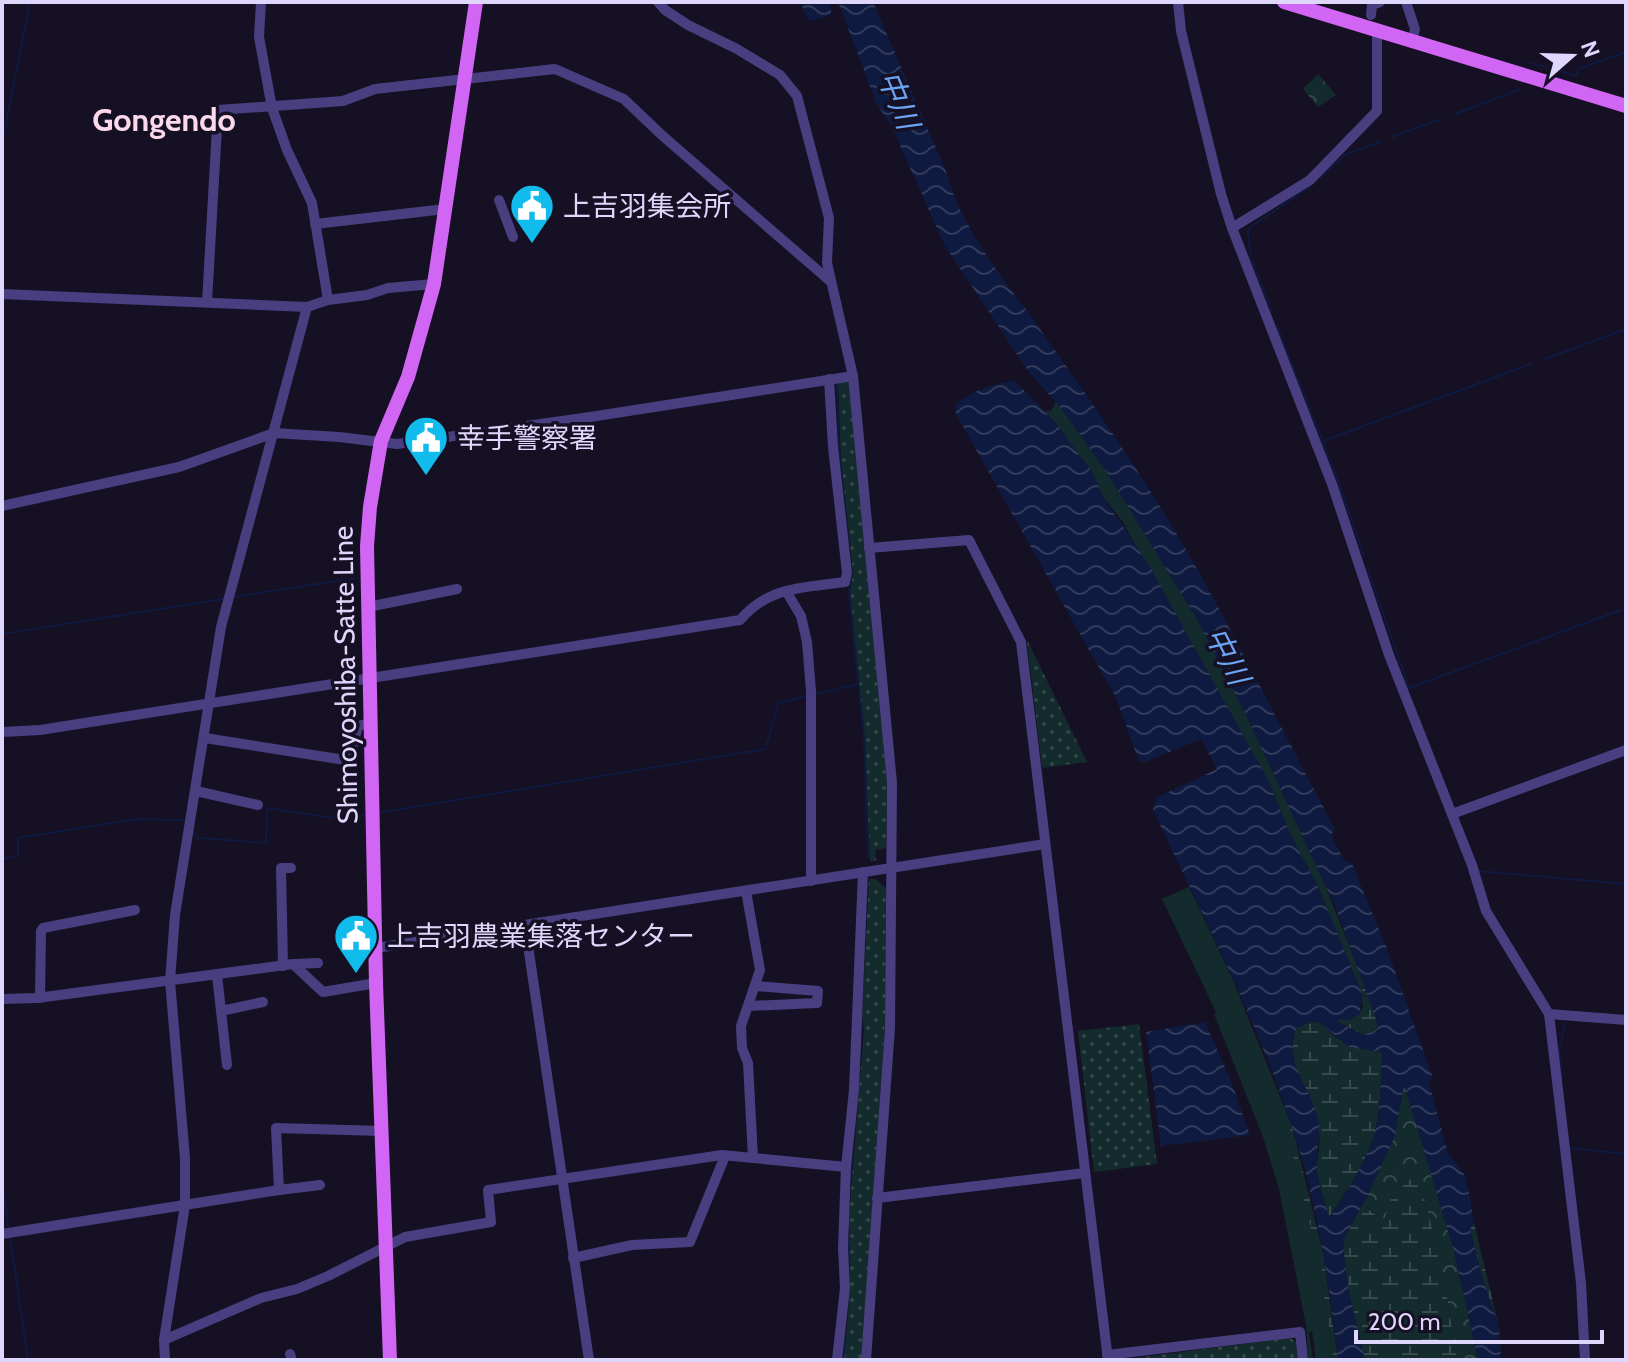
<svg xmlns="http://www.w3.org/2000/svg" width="1628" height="1362" viewBox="0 0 1628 1362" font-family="Cabin,'Noto Sans JP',sans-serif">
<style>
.grass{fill:#142b2e}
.forest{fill:url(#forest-crowns)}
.wetland{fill:url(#wetland-marsh)}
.park{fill:url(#park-dots)}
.water{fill:url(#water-waves);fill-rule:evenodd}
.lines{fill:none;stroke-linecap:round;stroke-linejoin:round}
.stream{stroke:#0e1a40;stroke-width:2}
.minor{stroke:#493f80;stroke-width:10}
.major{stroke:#d165f4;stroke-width:14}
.labels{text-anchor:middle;stroke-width:7;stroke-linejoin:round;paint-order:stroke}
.poi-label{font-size:28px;fill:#dfd6fc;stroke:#161024;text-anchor:start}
.street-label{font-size:28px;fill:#dfd6fc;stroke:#161024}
.water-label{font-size:30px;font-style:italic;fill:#6ca4f5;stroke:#161024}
.quarter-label{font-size:32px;font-weight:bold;fill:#fcd8eb;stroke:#161024}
</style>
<defs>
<pattern id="forest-crowns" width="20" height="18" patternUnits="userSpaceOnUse" patternTransform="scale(2)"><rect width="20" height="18" fill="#142b2e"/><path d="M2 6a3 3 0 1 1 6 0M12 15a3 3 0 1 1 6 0" fill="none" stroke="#36494d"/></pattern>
<pattern id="wetland-marsh" width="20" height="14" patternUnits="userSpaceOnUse" patternTransform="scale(2)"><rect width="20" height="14" fill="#142b2e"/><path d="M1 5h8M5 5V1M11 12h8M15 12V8" fill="none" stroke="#36494d"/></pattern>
<pattern id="park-dots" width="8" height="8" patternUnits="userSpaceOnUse" patternTransform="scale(2)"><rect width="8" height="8" fill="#142b2e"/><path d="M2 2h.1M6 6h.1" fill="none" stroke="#36494d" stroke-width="1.8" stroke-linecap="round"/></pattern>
<pattern id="water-waves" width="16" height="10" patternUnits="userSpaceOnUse" patternTransform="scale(2)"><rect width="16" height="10" fill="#0e1a40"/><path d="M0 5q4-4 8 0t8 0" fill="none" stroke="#313b5c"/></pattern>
</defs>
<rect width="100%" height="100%" fill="#161024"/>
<g class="grass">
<polygon points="1056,401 1108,474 1197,619 1248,719 1321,876 1366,987 1360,989 1319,889 1290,834 1269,782 1122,521 1102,495 1092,472 1045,411 1051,411"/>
<polygon points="1189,887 1232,978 1292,1126 1288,1136 1317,1253 1334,1360 1316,1360 1312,1331 1309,1332 1313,1360 1308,1360 1306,1325 1279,1189 1263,1137 1214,1014 1216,1012 1162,899"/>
</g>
<g class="forest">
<polygon points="1318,74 1336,95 1318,107 1303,89"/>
<polygon points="1404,1084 1454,1251 1478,1360 1457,1360 1442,1266 1422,1190 1392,1196 1385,1218 1379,1218 1367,1207 1362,1206 1368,1195"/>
</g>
<g class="wetland">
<polygon points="1366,987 1378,1025 1377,1030 1363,1035 1338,1022 1339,1019 1359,1014 1363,1007 1360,989"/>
<path d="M1311,1021L1319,1022L1335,1037L1382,1052C1381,1077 1381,1103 1376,1128C1369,1159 1347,1191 1329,1217C1325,1202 1318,1184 1317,1168C1317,1156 1321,1143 1319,1131C1313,1095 1283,1065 1296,1028Z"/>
<polygon points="1292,1126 1323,1253 1338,1360 1334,1360 1317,1253 1288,1136"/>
<polygon points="1411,1179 1417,1180 1422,1190 1442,1266 1457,1360 1365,1360 1349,1293 1343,1247 1345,1237 1362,1206 1366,1207 1379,1218 1385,1218 1392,1196"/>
<polygon points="1474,1223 1499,1327 1482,1277 1470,1229"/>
</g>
<g class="park">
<polygon points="846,380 849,383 887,785 886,848 875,850 876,860 870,862 865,743 850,591 853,573 841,460 838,381"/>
<polygon points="1027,640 1087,762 1042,768"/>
<polygon points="869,879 875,879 886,888 885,1022 862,1360 844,1360 850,1288 849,1217 864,1028 862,1016"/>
<polygon points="1139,1024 1157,1164 1094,1172 1078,1031"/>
<polygon points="1290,1338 1296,1342 1298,1360 1120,1360"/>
</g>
<g class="water">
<polygon points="800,2 830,2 831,13 829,16 811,21 807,18"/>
<path d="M838,2H873L946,171C962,232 1006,281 1042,332C1084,391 1126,451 1164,513C1227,616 1278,724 1335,829L1331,835L1344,860L1352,864L1386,946L1433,1078L1429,1083L1448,1153L1466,1177L1474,1223L1470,1229L1482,1277L1499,1327L1501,1360H1478L1454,1251L1404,1085L1395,1136L1368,1195L1345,1237L1343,1247L1349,1293L1365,1360H1338C1329,1282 1317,1202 1292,1127C1256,1018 1202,914 1153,810L1156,798L1217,769L1201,739L1145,762L1139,761L1116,698L956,414L955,404C974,390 992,385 1014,380L1055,422L1092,472L1102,495L1150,567L1269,782L1290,834L1319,889L1363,996L1359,1014L1350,1020L1339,1019L1338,1022L1363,1035L1377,1030L1378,1025L1335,906L1248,719L1197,619L1108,474L1061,408L1028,371L944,244L890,123L877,105ZM1311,1021L1319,1022L1349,1047L1382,1052C1381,1077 1381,1103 1376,1127C1369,1158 1347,1192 1330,1217C1324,1202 1318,1183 1317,1168C1316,1151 1321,1134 1318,1117C1310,1086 1283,1063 1296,1029Z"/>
<polygon points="1205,1022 1231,1081 1250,1135 1161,1146 1146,1032"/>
</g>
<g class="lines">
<g class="stream">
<polyline points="1530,63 1577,76 1578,69 1626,52"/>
<polyline points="1455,114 1521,89"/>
<polyline points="1392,137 1441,119"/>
<polyline points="2,143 30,2"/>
<polyline points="1272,312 1251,258 1248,231 1252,226 1309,187 1346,154 1380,142"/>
<polyline points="1277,326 1337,478 1364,556"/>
<polyline points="1545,359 1626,329"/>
<polyline points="837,384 839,453 848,541"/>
<polyline points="1323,441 1531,364"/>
<polyline points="1368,570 1409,688 1621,610"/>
<polyline points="851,579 849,591 864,737 868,858"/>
<polyline points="234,597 355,578"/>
<polyline points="2,634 223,599"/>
<polyline points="817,694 858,684"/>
<polyline points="377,813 765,749 779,703 806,696"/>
<polyline points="192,831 198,838 266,843 267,808 340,819 367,815"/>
<polyline points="2,859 18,856 18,838 137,819 182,820 185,823"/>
<polyline points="1478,871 1626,884"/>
<polyline points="865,939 867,886"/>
<polyline points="860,1059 862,1022"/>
<polyline points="1562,1080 1559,1052 1565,1022"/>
<polyline points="1569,1146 1570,1148 1626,1154"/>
<polyline points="851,1179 852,1153"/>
<polyline points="2,1184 9,1230"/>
<polyline points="10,1236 28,1360"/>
<polyline points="848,1241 848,1259"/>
<polyline points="843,1360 845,1337"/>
</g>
<g class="minor">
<polyline points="261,2 259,37 272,108 287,150 312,203 328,300"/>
<polyline points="658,2 665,10 688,25 737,49 780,75 797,96 829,218 827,263 853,376 892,783 890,1028 866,1360"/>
<polyline points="1178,2 1181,31 1221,194 1232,228 1332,484 1389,655 1472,865 1486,911 1549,1014 1581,1283 1585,1360"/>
<polyline points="1406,2 1415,29 1412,42"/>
<polyline points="1371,15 1372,5 1380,2"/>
<polyline points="499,200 513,237"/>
<polyline points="315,224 445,209"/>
<polyline points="1232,228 1310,180 1377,111 1377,30"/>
<polyline points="2,294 307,307 328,300 367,295 388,288 434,284"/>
<polyline points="207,302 218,110 343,101 375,89 555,69 624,99 664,137 830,281"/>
<polyline points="2,506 179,467 274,433 339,437 397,444 590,417 853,376"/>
<polyline points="869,548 969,540 1021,642 1108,1360"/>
<polyline points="786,591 801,616 807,642 811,691 811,881"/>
<polyline points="368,607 457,589"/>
<path d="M2,732L40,730L740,620C769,586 803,588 845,582L847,573L833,447L829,379"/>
<polyline points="205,738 345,760 350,756 358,726 370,723"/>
<polyline points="196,791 258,805"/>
<polyline points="1452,814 1626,750"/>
<polyline points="746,891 760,970 741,1026 742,1048 748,1063 753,1158"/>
<polyline points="525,925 589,1360"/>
<polyline points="376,948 1045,844"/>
<polyline points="293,964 318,963"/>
<polyline points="283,966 281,868 291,868"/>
<polyline points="217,975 227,1065"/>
<polyline points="40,998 41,931 43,928 135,910"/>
<polyline points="2,999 37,998 293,964 323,992 376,983"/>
<polyline points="749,1006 817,1003 818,991 756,986"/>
<polyline points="221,1011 263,1002"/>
<polyline points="1549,1014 1626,1020"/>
<polyline points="279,1190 320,1185"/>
<polyline points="877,1198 1085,1173"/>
<polyline points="2,1234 279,1190 276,1128 382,1131"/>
<polyline points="573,1258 632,1245 690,1242 725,1156"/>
<polyline points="164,1340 261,1298 297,1289 328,1276 405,1237 491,1222 488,1190 722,1155 846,1167"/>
<polyline points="290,1354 292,1360"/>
<polyline points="1107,1355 1300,1332 1303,1360"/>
<polyline points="165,1360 164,1340 185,1205 185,1158 170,981 175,915 221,627 307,307"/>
<polyline points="837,1360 845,1288 843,1248 846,1167 854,1090 863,872"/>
</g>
<g class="major">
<polyline points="1284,2 1626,106"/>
<polyline points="390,1360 376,983 367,546 370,507 381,441 408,377 434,284 476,2"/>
</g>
</g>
<defs>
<g id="civic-pin" transform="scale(2.3)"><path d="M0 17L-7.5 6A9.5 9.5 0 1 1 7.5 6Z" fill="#11bced" stroke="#161024"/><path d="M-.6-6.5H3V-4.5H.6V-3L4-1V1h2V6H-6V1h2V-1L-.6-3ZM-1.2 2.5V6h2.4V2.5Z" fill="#fff"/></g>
</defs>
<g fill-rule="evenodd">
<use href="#civic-pin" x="532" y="206"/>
<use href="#civic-pin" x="426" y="438"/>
<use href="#civic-pin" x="356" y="936"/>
</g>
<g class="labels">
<g class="poi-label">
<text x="563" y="216">上吉羽集会所</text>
<text x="457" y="448">幸手警察署</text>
<text x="387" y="946">上吉羽農業集落センター</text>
</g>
<g class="street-label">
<text transform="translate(345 675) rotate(-91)" y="10">Shimoyoshiba-Satte Line</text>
</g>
<g class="water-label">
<text transform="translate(898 100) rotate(68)" y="10">中川</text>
<text transform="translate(1227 656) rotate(63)" y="10">中川</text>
</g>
<g class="quarter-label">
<text x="164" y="131">Gongendo</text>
</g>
</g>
<rect width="1628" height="1362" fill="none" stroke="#dfd6fc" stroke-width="8"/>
<g transform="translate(1572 56) rotate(70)" stroke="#161024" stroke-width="6" paint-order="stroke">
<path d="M0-6L14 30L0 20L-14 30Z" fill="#dfd6fc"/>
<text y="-12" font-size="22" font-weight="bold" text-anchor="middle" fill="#dfd6fc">N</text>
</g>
<path d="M1356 1330v12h246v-12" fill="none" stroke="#dfd6fc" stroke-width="4"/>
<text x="1368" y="1330" font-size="24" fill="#dfd6fc" stroke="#161024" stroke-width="6" paint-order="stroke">200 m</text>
</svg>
